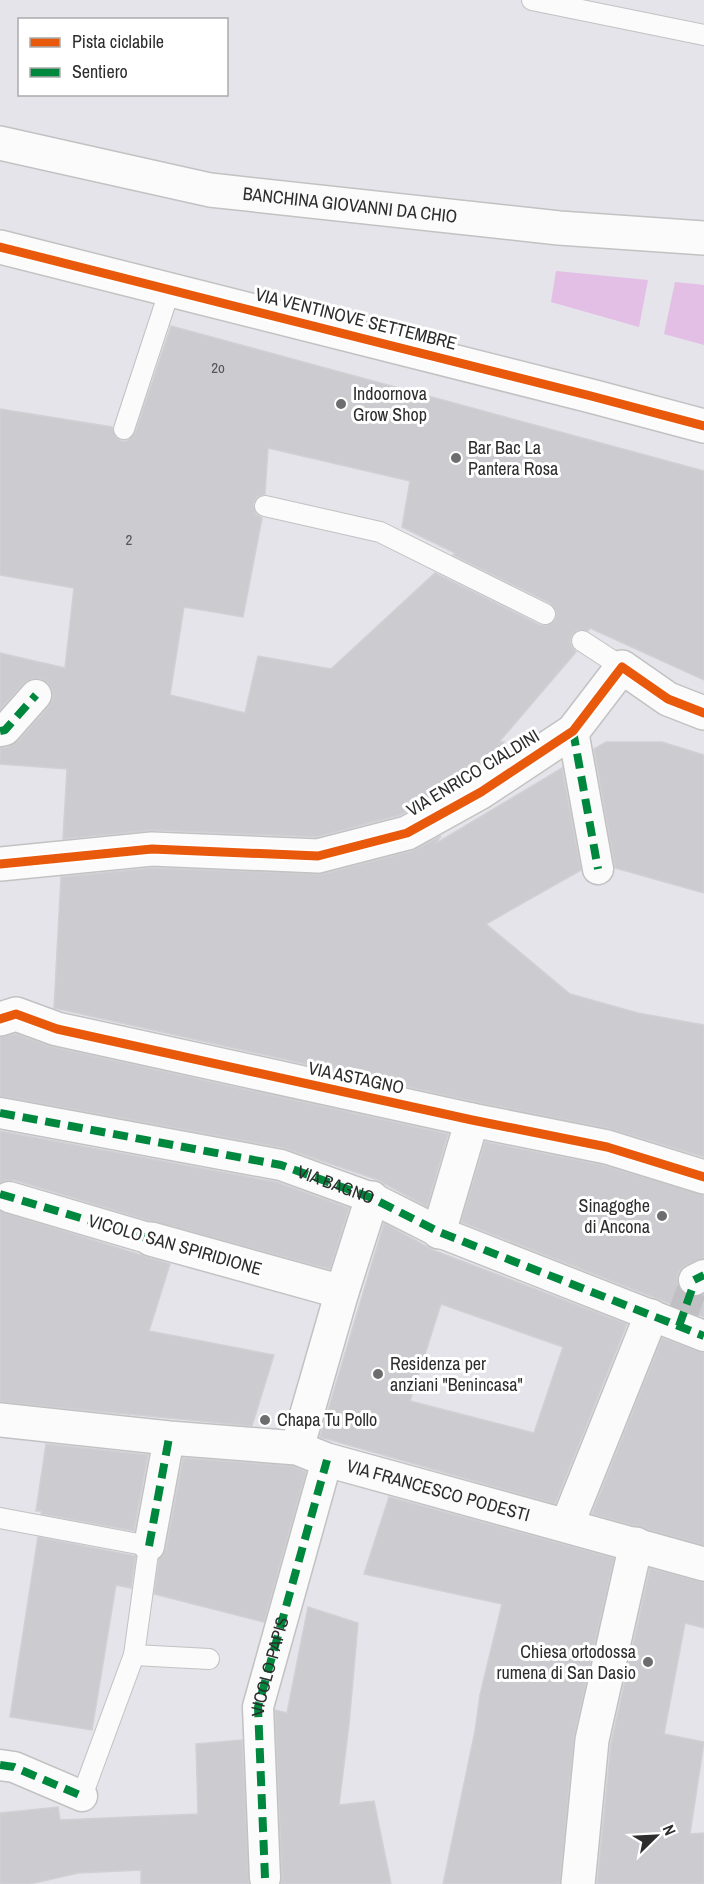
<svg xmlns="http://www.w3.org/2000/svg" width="704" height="1884" viewBox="0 0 704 1884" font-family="'Archivo Narrow',sans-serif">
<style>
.green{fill:#e3bee5}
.building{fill:#cbcbd0;stroke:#d0d0d5;stroke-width:1.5;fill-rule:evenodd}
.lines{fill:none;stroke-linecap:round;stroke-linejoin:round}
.pedestrian-tunnel{stroke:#bfbfc4;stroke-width:30;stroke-dasharray:30 15;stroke-linecap:butt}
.service-casing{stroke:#c2c2c2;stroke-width:22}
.pedestrian-casing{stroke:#c2c2c2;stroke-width:33}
.minor-casing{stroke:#c2c2c2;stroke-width:36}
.tertiary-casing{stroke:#c2c2c2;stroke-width:36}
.service{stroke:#fbfbfc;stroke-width:20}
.pedestrian{stroke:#fbfbfc;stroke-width:30}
.minor{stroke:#fbfbfc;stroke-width:33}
.tertiary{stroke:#fbfbfc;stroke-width:33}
.quiet{stroke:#00873e;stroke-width:8;stroke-dasharray:15 8;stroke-linecap:butt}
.cycleway-casing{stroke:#fff;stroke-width:13}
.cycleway{stroke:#e8590c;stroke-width:9}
.poi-dot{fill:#6d6d6f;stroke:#fff;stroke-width:2}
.labels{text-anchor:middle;stroke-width:6;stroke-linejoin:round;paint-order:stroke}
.number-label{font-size:15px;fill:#575758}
.street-label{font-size:18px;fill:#2d2d2d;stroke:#fff}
.poi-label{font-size:18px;fill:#2d2d2d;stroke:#fff;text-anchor:start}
</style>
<rect width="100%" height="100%" fill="#e4e4ea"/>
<g class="green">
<polygon points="556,271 648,280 639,327 551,302"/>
<polygon points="675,282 704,285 704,345 664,334"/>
</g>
<g class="building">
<path d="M171,326L704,471V680L590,628L588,631L577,630L572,635L570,641L572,647L576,652L499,742H504L489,764L400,815L316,837L153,830L63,839L67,769L0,764V748L8,747L18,741L49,706L53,698L52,689L48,683L40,678L31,679L23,684L0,710V653L65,668L74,588L0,575V409L112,427L116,437L121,441H127L135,433ZM268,448L410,481L402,527L455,553L453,555L550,603L557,613L555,620L546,626L540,625L435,573L331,669L258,656L245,713L170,695L184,607L243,617L262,518L256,514L253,504L257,497L265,494Z"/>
<polygon points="606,742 662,742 704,755 704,893 615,868 594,749"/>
<polygon points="562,768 581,870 486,924 570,994 638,1013 704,1025 704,1157 611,1129 476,1102 54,1008 61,877 153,868 323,874 412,851 441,836 435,844"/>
<polygon points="16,1034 53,1047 448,1134 427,1207 378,1180 284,1148 0,1096 0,1037"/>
<polygon points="0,1131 276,1182 349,1208 330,1269 150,1221 14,1180 6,1180 0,1183"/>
<polygon points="485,1142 602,1165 704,1195 704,1258 686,1265 679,1271 677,1280 679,1288 685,1295 694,1297 704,1294 704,1317 461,1222"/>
<polygon points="0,1211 170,1264 149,1331 274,1355 252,1426 0,1402"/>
<path d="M384,1223L433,1250L627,1324L555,1504L320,1437ZM441,1304L563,1347L534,1433L410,1401Z"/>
<polygon points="662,1338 704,1353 704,1545 592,1514"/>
<polygon points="46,1444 148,1455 134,1531 41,1514 42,1511 36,1511"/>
<polygon points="183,1458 293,1466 306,1472 264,1622 154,1594 159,1559 166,1549"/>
<polygon points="389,1497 614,1558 574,1736 560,1884 443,1884 475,1731 480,1695 502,1604 364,1574"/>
<polygon points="38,1537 136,1556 131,1588 116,1585 92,1730 10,1717"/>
<polygon points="650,1568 704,1582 704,1628 685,1623 664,1734 704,1742 690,1834 704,1833 704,1884 597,1884 611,1743"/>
<polygon points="308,1607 358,1623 349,1725 339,1805 374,1801 391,1884 281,1884 282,1877 275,1710 287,1713"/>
<polygon points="242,1740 249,1884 141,1884 141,1870 78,1873 30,1884 0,1884 0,1813 58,1807 60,1820 198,1814 196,1744"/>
</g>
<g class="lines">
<polyline class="pedestrian-tunnel" points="681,1319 692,1289"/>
<g class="service-casing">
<g id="service">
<polyline points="532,0 704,35"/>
<polyline points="124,429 170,289"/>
<polyline points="265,506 380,532 545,614"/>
<polyline points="582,641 622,667"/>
<polyline points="0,1518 149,1546 134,1655 82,1796"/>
<polyline points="134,1655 209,1659"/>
</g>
</g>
<g class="pedestrian-casing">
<g id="pedestrian">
<polyline points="0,731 5,730 36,695"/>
<polyline points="573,731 598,869"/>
<polyline points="0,1113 281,1165 372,1198 439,1232 704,1336"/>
<polyline points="9,1197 151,1239"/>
<polyline points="694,1280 704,1275"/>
<polyline points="149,1546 169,1438"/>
<polyline points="0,1765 14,1767 82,1796"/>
<polyline points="265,1878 258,1707 327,1460"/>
</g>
</g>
<g class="minor-casing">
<g id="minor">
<path id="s1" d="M0,143L210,190L559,228L704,238"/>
<polyline points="0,864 152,849 318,856 407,833 481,792 573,731 622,667 668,699 704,713"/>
<polyline points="0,1019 16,1014 57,1029 472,1120 607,1147 704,1177"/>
<polyline points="439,1232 472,1120"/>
<polyline points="151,1239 342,1292"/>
<path id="s2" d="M0,1420L169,1438L297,1448L327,1460L704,1564"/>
<polyline points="297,1448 342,1292 372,1198"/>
<polyline points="567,1525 651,1316"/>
<polyline points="578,1884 592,1740 636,1544"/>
</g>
</g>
<g class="tertiary-casing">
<polyline id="tertiary" points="0,247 591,396 704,426"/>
</g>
<use href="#service" class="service"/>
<use href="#pedestrian" class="pedestrian"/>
<use href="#minor" class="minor"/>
<use href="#tertiary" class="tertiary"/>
<g class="quiet">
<polyline points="0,731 5,730 36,695"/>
<polyline points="573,731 598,869"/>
<path id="s3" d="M0,1113L281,1165L372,1198L439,1232L704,1336"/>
<polyline points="0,1194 151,1239"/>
<polyline points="694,1280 704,1275"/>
<polyline points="679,1326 692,1289"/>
<polyline points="149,1546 169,1438"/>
<polyline points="0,1765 14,1767 82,1796"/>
<path id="s4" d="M265,1878L258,1707L327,1460"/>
</g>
<g class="cycleway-casing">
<g id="cycleway">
<polyline points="0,247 591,396 704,426"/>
<polyline points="0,864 152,849 318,856 407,833 481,792 573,731 622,667 668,699 704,713"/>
<polyline points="0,1019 16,1014 57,1029 472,1120 607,1147 704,1177"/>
</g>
</g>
<use href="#cycleway" class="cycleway"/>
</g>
<g class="poi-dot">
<circle cx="341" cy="404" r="6"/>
<circle cx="456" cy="458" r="6"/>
<circle cx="662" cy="1216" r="6"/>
<circle cx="378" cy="1374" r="6"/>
<circle cx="265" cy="1420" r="6"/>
<circle cx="648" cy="1662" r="6"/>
</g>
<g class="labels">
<g class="number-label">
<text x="218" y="373">2o</text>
<text x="129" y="545">2</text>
</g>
<g class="street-label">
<text dy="6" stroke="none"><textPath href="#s1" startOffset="356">BANCHINA GIOVANNI DA CHIO</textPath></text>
<text transform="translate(356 319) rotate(14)" y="6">VIA VENTINOVE SETTEMBRE</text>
<text transform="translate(473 773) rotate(-31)" y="6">VIA ENRICO CIALDINI</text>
<text transform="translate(356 1078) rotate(12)" y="6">VIA ASTAGNO</text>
<text dy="6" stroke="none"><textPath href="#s3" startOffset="344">VIA BAGNO</textPath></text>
<text transform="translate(175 1245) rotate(16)" y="6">VICOLO SAN SPIRIDIONE</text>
<text dy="6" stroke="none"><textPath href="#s2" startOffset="446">VIA FRANCESCO PODESTI</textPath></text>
<text dy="6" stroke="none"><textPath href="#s4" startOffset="213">VICOLO PAPIS</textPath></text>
</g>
<g class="poi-label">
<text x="353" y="400">Indoornova<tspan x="353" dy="21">Grow Shop</tspan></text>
<text x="468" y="454">Bar Bac La<tspan x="468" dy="21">Pantera Rosa</tspan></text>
<text x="650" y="1212" text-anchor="end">Sinagoghe<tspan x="650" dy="21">di Ancona</tspan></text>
<text x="390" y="1370">Residenza per<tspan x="390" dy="21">anziani "Benincasa"</tspan></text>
<text x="277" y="1426">Chapa Tu Pollo</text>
<text x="636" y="1658" text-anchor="end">Chiesa ortodossa<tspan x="636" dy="21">rumena di San Dasio</tspan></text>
</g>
</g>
<rect x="18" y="18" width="210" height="78" fill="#ffffff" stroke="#ababab" stroke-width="1.5"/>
<rect x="30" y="38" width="30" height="9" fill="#e8590c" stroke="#ababab" stroke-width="1.5"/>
<text x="72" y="48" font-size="18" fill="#2d2d2d">Pista ciclabile</text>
<rect x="30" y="68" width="30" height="9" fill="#00873e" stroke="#ababab" stroke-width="1.5"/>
<text x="72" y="78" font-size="18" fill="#2d2d2d">Sentiero</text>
<g transform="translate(656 1836) rotate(66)" stroke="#ffffff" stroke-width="4.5" paint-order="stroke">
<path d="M0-4.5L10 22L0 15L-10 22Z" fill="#2d2d2d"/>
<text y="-9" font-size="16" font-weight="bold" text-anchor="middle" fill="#2d2d2d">N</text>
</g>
</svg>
